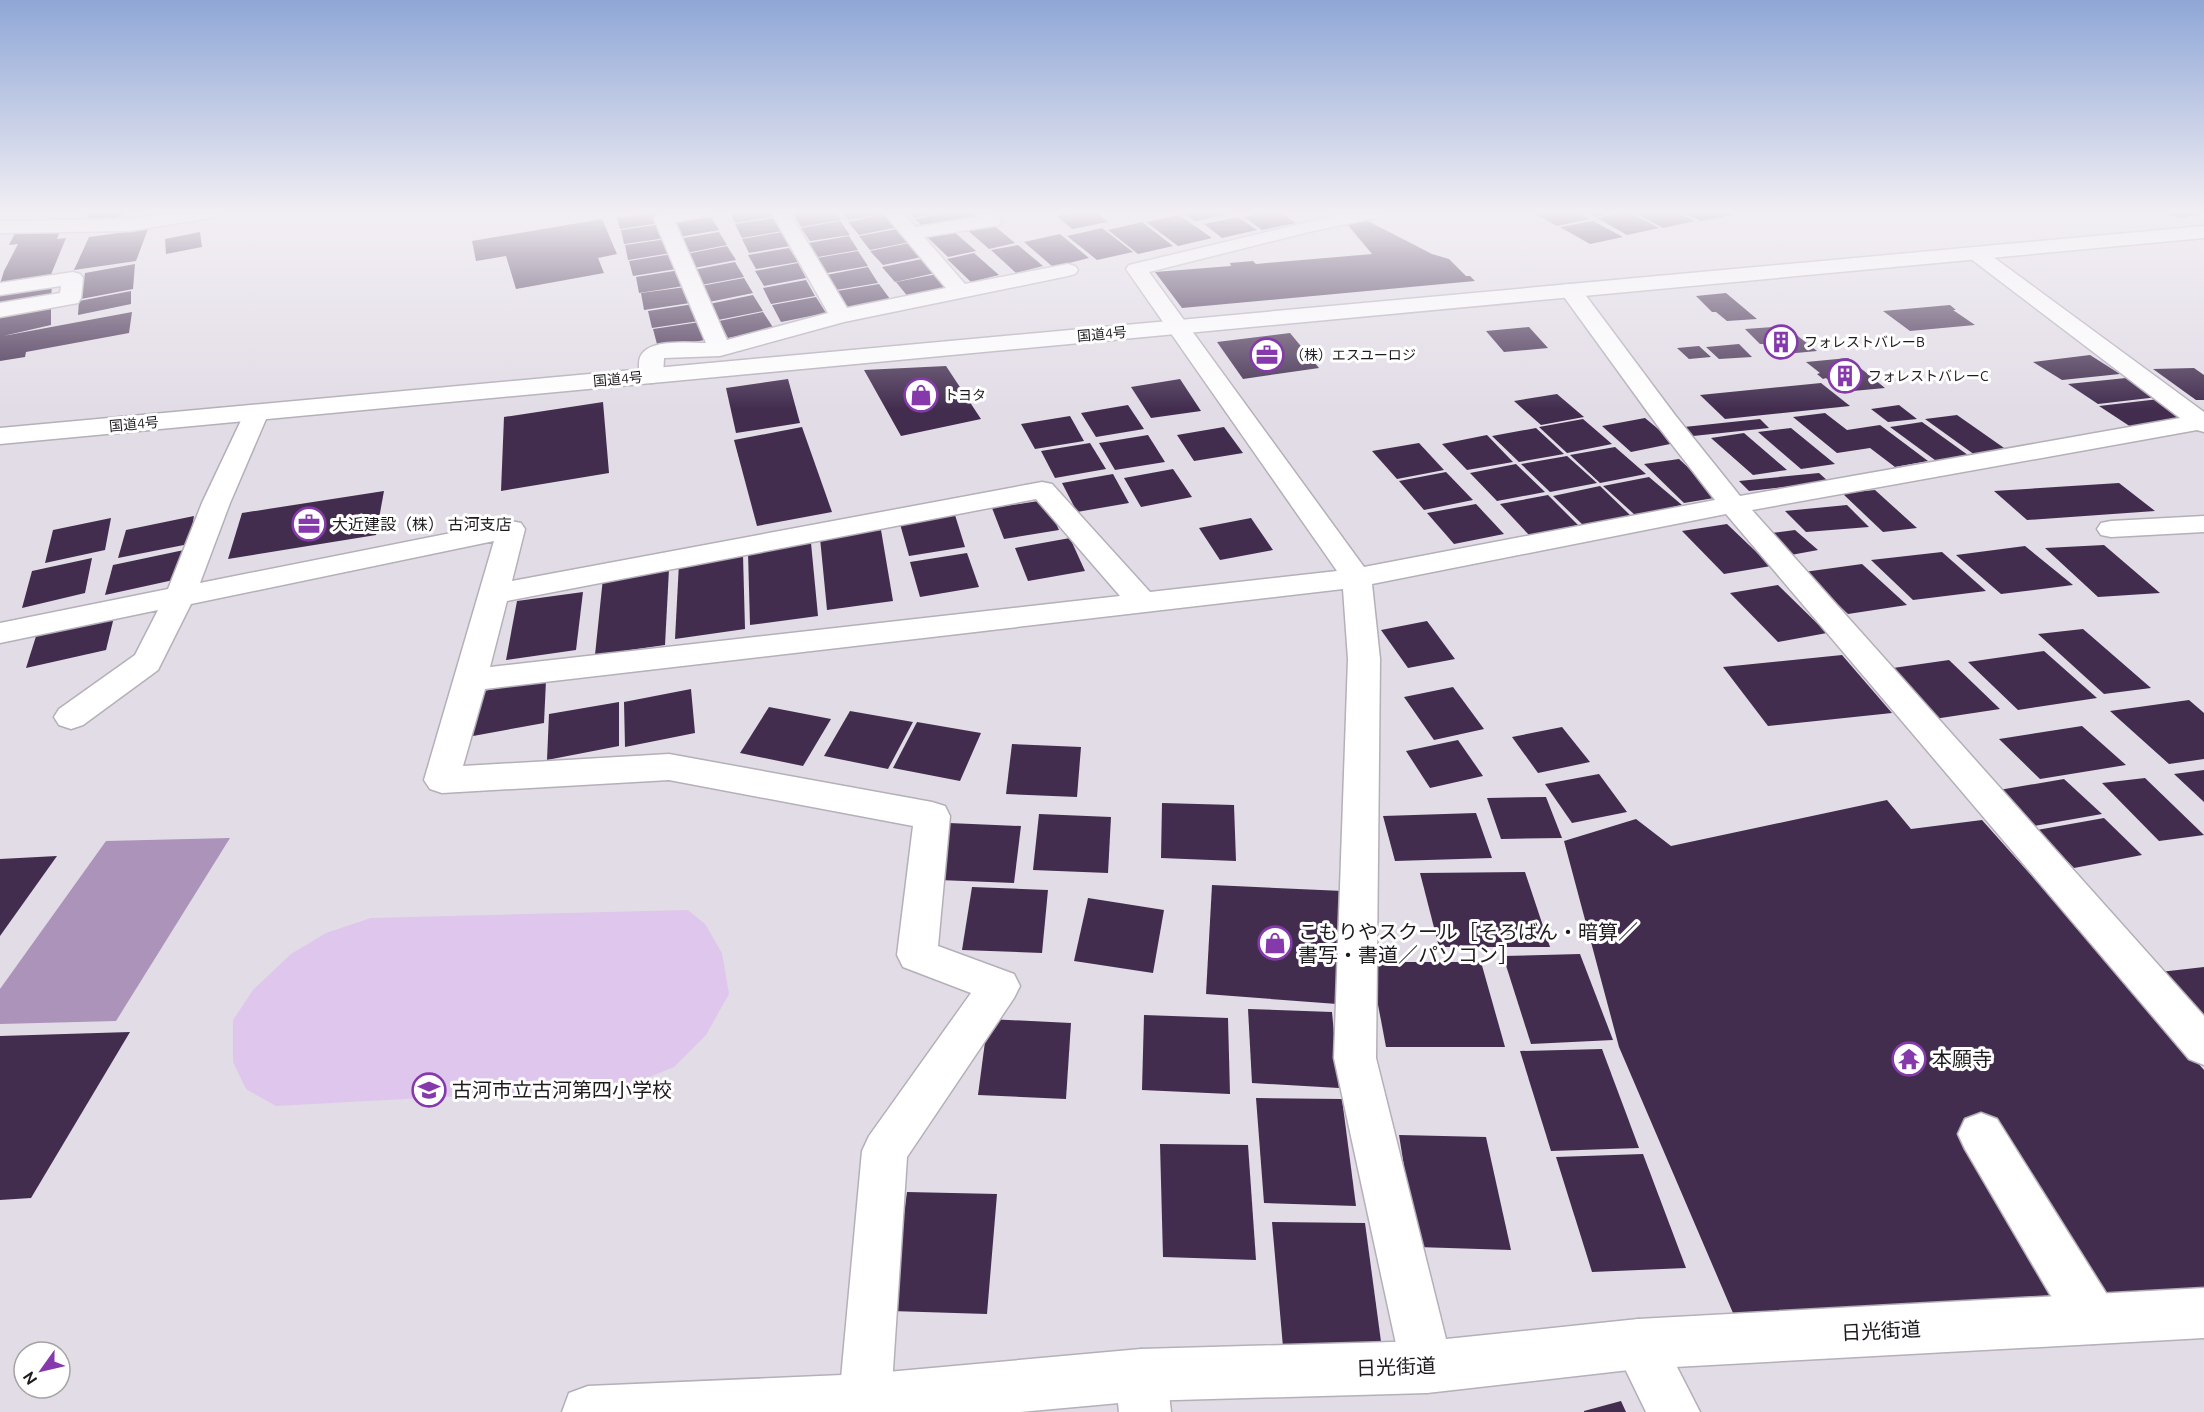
<svg xmlns="http://www.w3.org/2000/svg" width="2204" height="1412" viewBox="0 0 2204 1412" font-family="Ubuntu,'Noto Sans JP',sans-serif">
<style>
.green{fill:#dec6ec}
.water{fill:#ab93ba}
.building{fill:#422d4f}
.lines{fill:none;stroke-linecap:round;stroke-linejoin:round}
.minor-casing{stroke:#b5afb9;stroke-width:3}
.major-casing{stroke:#b5afb9;stroke-width:3}
.highway-casing{stroke:#b5afb9;stroke-width:3}
.minor{fill:#fff;fill-rule:evenodd}
.major{fill:#fff;fill-rule:evenodd}
.highway{fill:#fff;fill-rule:evenodd}
.labels{text-anchor:middle;stroke-width:6;stroke-linejoin:round;paint-order:stroke}
.far-street-label{font-size:14px;fill:#1e1b1f;stroke:#fff}
.far-poi-label{font-size:14px;fill:#1e1b1f;stroke:#fff;text-anchor:start}
.poi-label{font-size:16px;fill:#1e1b1f;stroke:#fff;text-anchor:start}
.near-poi-label{font-size:20px;fill:#1e1b1f;stroke:#fff;text-anchor:start}
.near-street-label{font-size:20px;fill:#1e1b1f;stroke:#fff}
</style>
<rect width="100%" height="100%" fill="#e2dce6"/>
<polygon class="green" points="688,910 705,924 722,953 729,994 706,1035 674,1067 625,1087 276,1106 246,1089 233,1062 233,1020 253,990 291,954 326,933 371,918"/>
<polygon class="water" points="230,838 116,1021 0,1024 0,989 106,841"/>
<g class="building">
<polygon points="88,212 123,212 122,216 86,222"/>
<polygon points="730,212 772,212 775,216 735,223"/>
<polygon points="804,212 835,212 841,220 801,227 793,213"/>
<polygon points="841,212 887,212 888,213 848,220"/>
<polygon points="908,212 938,212 938,213 914,218"/>
<polygon points="951,212 969,212 977,219 925,229 915,219"/>
<polygon points="1079,212 1096,212 1108,222 1072,229 1057,216"/>
<polygon points="1182,212 1226,212 1229,214 1195,221"/>
<polygon points="1269,212 1280,212 1296,223 1262,230 1244,217"/>
<polygon points="1532,212 1576,212 1590,219 1557,226"/>
<polygon points="1586,212 1615,212 1615,213 1595,217"/>
<polygon points="1629,212 1659,228 1627,235 1597,218"/>
<polygon points="1633,212 1676,212 1695,221 1663,228"/>
<polygon points="1682,212 1725,212 1732,215 1701,221"/>
<polygon points="2162,212 2202,212 2204,214 2178,218"/>
<polygon points="658,213 661,223 620,229 617,218"/>
<polygon points="886,214 898,227 859,235 848,222"/>
<polygon points="1179,215 1212,238 1178,246 1146,222"/>
<polygon points="711,217 719,230 679,237 671,224"/>
<polygon points="1238,217 1257,230 1222,238 1204,224"/>
<polygon points="774,218 782,231 742,238 735,224"/>
<polygon points="602,219 617,254 598,258 604,273 516,289 506,256 476,261 472,241"/>
<polygon points="1364,219 1432,254 1449,259 1466,276 1470,276 1475,281 1182,308 1155,272 1231,266 1230,263 1253,261 1256,264 1372,254 1347,224"/>
<polygon points="840,221 850,235 810,241 801,228"/>
<polygon points="1593,221 1623,237 1590,244 1560,227"/>
<polygon points="1142,222 1173,246 1138,254 1108,230"/>
<polygon points="991,223 1015,243 989,249 965,228"/>
<polygon points="662,224 666,238 624,244 621,230"/>
<polygon points="62,226 57,239 66,238 50,277 0,284 4,271 18,244 9,245 15,233"/>
<polygon points="1102,228 1133,252 1097,260 1067,236"/>
<polygon points="148,229 136,261 74,270 89,237"/>
<polygon points="897,229 910,242 870,250 859,236"/>
<polygon points="952,230 976,251 948,257 926,236"/>
<polygon points="200,232 202,247 166,254 165,239"/>
<polygon points="719,232 727,245 686,253 678,239"/>
<polygon points="782,232 790,246 749,253 742,239"/>
<polygon points="1060,234 1089,258 1053,267 1024,242"/>
<polygon points="849,236 858,250 818,257 809,243"/>
<polygon points="667,239 671,253 628,260 625,245"/>
<polygon points="909,243 922,257 883,265 870,251"/>
<polygon points="1018,245 1043,266 1016,273 991,250"/>
<polygon points="727,246 736,260 694,268 686,254"/>
<polygon points="789,248 798,262 756,269 748,255"/>
<polygon points="858,251 868,266 827,273 817,258"/>
<polygon points="974,253 999,275 971,282 947,259"/>
<polygon points="672,254 676,269 633,276 629,261"/>
<polygon points="922,259 935,273 895,282 882,267"/>
<polygon points="735,262 744,277 701,285 693,270"/>
<polygon points="798,263 806,278 764,286 755,271"/>
<polygon points="135,264 133,289 81,299 85,273"/>
<polygon points="868,267 878,283 836,290 826,275"/>
<polygon points="680,270 684,286 639,293 636,277"/>
<polygon points="937,274 950,289 909,298 896,282"/>
<polygon points="744,278 753,293 709,302 701,286"/>
<polygon points="806,280 815,296 771,304 763,288"/>
<polygon points="879,284 890,299 847,308 837,291"/>
<polygon points="52,285 51,298 0,308 0,295"/>
<polygon points="686,287 690,303 644,310 641,293"/>
<polygon points="131,291 131,304 78,315 79,301"/>
<polygon points="1726,293 1757,319 1727,321 1716,312 1712,312 1696,296"/>
<polygon points="753,295 763,311 718,320 709,304"/>
<polygon points="816,297 826,313 781,322 772,305"/>
<polygon points="694,304 699,321 652,328 648,311"/>
<polygon points="1950,305 1956,310 1953,310 1975,325 1910,331 1883,311"/>
<polygon points="51,306 51,325 3,336 132,312 129,333 26,352 25,357 0,361 0,316"/>
<polygon points="763,312 774,329 728,338 719,321"/>
<polygon points="700,322 705,340 658,348 653,329"/>
<polygon points="1785,326 1817,351 1776,355 1763,344 1760,344 1745,329"/>
<polygon points="1529,327 1548,348 1504,352 1486,331"/>
<polygon points="1290,333 1319,368 1243,379 1217,342"/>
<polygon points="1739,344 1752,357 1719,359 1706,347"/>
<polygon points="1699,346 1711,357 1689,359 1677,348"/>
<polygon points="2090,355 2120,374 2062,380 2033,362"/>
<polygon points="1848,358 1885,388 1842,392 1826,378 1823,379 1817,374 1820,373 1806,362"/>
<polygon points="946,366 981,419 901,436 864,370"/>
<polygon points="2194,368 2204,375 2204,400 2196,400 2153,369"/>
<polygon points="2126,378 2158,397 2098,404 2068,384"/>
<polygon points="788,379 800,423 736,433 726,388"/>
<polygon points="1180,379 1201,411 1151,418 1131,387"/>
<polygon points="1821,383 1850,406 1725,419 1700,395"/>
<polygon points="1557,394 1584,417 1541,425 1514,401"/>
<polygon points="2159,399 2192,420 2131,427 2099,406"/>
<polygon points="603,402 609,473 501,491 504,417"/>
<polygon points="1128,405 1144,429 1096,437 1081,413"/>
<polygon points="1899,405 1917,419 1888,422 1871,409"/>
<polygon points="1825,413 1847,430 1880,425 1928,461 1895,467 1870,448 1837,453 1793,417"/>
<polygon points="1957,415 2007,450 1975,455 1925,419"/>
<polygon points="1070,416 1084,441 1035,449 1021,424"/>
<polygon points="1645,418 1675,443 1631,452 1602,426"/>
<polygon points="1583,419 1612,444 1567,453 1539,427"/>
<polygon points="1760,419 1769,428 1693,436 1684,427"/>
<polygon points="1922,422 1972,458 1939,463 1890,427"/>
<polygon points="802,427 832,512 757,526 734,440"/>
<polygon points="1224,427 1243,453 1194,461 1177,435"/>
<polygon points="1536,428 1564,454 1519,462 1492,436"/>
<polygon points="1791,428 1835,464 1801,469 1758,432"/>
<polygon points="1744,433 1787,470 1753,475 1711,438"/>
<polygon points="1148,435 1165,462 1115,470 1099,443"/>
<polygon points="1487,435 1513,462 1467,470 1442,444"/>
<polygon points="1090,443 1106,469 1055,478 1041,451"/>
<polygon points="1419,443 1444,470 1397,479 1372,451"/>
<polygon points="1615,447 1646,474 1600,483 1570,455"/>
<polygon points="1567,456 1597,483 1550,492 1521,464"/>
<polygon points="1679,459 1720,497 1684,503 1644,464"/>
<polygon points="1516,464 1545,492 1497,501 1470,473"/>
<polygon points="1173,469 1192,497 1141,507 1124,478"/>
<polygon points="1446,472 1473,500 1424,510 1399,481"/>
<polygon points="1819,473 1829,482 1749,491 1739,481"/>
<polygon points="1113,474 1129,503 1077,512 1062,483"/>
<polygon points="1649,477 1682,505 1635,515 1603,486"/>
<polygon points="2119,483 2155,511 2027,520 1994,491"/>
<polygon points="1600,486 1631,516 1583,525 1553,496"/>
<polygon points="1875,490 1917,528 1883,532 1842,493"/>
<polygon points="384,491 376,535 228,559 242,513"/>
<polygon points="1548,495 1578,525 1529,535 1500,504"/>
<polygon points="1045,500 1059,530 1004,539 992,508"/>
<polygon points="1476,504 1504,534 1454,544 1427,513"/>
<polygon points="1847,505 1869,527 1806,532 1785,511"/>
<polygon points="955,515 965,547 909,556 900,524"/>
<polygon points="194,516 189,544 118,558 126,530"/>
<polygon points="111,518 105,550 45,563 53,530"/>
<polygon points="1251,518 1273,550 1220,560 1199,528"/>
<polygon points="1727,524 1771,566 1724,574 1682,531"/>
<polygon points="881,530 893,601 827,610 820,538"/>
<polygon points="1795,530 1818,550 1791,555 1771,533"/>
<polygon points="1070,538 1085,571 1028,581 1015,548"/>
<polygon points="811,543 818,616 750,625 748,552"/>
<polygon points="2104,545 2160,593 2098,597 2045,548"/>
<polygon points="2025,546 2073,585 2001,594 1956,555"/>
<polygon points="184,550 178,579 105,595 113,565"/>
<polygon points="1942,552 1986,591 1913,600 1871,560"/>
<polygon points="967,553 979,587 920,597 910,562"/>
<polygon points="743,555 745,629 675,639 679,563"/>
<polygon points="92,558 85,593 22,608 32,571"/>
<polygon points="1862,564 1907,605 1848,614 1804,572"/>
<polygon points="669,569 665,645 595,655 603,578"/>
<polygon points="1778,585 1827,633 1778,642 1730,593"/>
<polygon points="583,592 576,650 506,660 517,601"/>
<polygon points="114,617 106,650 26,668 37,633"/>
<polygon points="1427,621 1455,659 1408,668 1381,630"/>
<polygon points="2083,629 2151,688 2104,694 2038,634"/>
<polygon points="2044,651 2097,698 2018,710 1968,662"/>
<polygon points="1842,655 1892,713 1768,726 1723,667"/>
<polygon points="1949,660 2000,709 1934,719 1886,669"/>
<polygon points="546,680 544,723 473,736 478,692"/>
<polygon points="1453,687 1484,729 1434,740 1404,697"/>
<polygon points="691,689 695,733 625,747 624,702"/>
<polygon points="2189,700 2204,713 2204,759 2169,764 2110,711"/>
<polygon points="619,702 619,746 547,760 549,714"/>
<polygon points="769,707 831,719 803,766 740,753"/>
<polygon points="850,711 913,722 888,769 824,756"/>
<polygon points="917,722 981,733 960,781 893,768"/>
<polygon points="2082,726 2126,765 2040,779 1999,739"/>
<polygon points="1562,727 1590,762 1538,773 1512,737"/>
<polygon points="1458,740 1483,776 1430,788 1406,751"/>
<polygon points="1012,744 1081,747 1077,797 1006,794"/>
<polygon points="2204,770 2204,802 2174,774"/>
<polygon points="1599,774 1627,812 1572,823 1545,784"/>
<polygon points="2145,778 2204,835 2159,841 2102,783"/>
<polygon points="2064,779 2102,814 2034,826 1999,790"/>
<polygon points="1546,797 1562,838 1501,839 1487,798"/>
<polygon points="1887,800 1911,829 1982,820 2204,1070 2204,1292 1736,1320 1619,1047 1564,841 1636,819 1671,846"/>
<polygon points="1162,803 1234,805 1236,861 1161,858"/>
<polygon points="1476,813 1492,858 1395,861 1383,816"/>
<polygon points="1039,814 1111,817 1108,873 1033,870"/>
<polygon points="2104,818 2142,855 2074,868 2037,830"/>
<polygon points="949,823 1021,826 1014,883 939,880"/>
<polygon points="57,856 0,936 0,859"/>
<polygon points="1525,872 1550,947 1439,947 1420,873"/>
<polygon points="1212,885 1343,891 1337,1004 1206,994"/>
<polygon points="972,887 1048,890 1042,953 962,950"/>
<polygon points="1088,898 1164,910 1153,973 1074,961"/>
<polygon points="1580,954 1613,1040 1531,1044 1503,956"/>
<polygon points="1370,962 1481,962 1505,1047 1386,1047"/>
<polygon points="2204,967 2204,1021 2160,972"/>
<polygon points="1248,1009 1332,1012 1339,1088 1252,1083"/>
<polygon points="1144,1015 1228,1018 1230,1094 1142,1090"/>
<polygon points="988,1019 1071,1023 1066,1099 978,1095"/>
<polygon points="130,1032 31,1198 0,1200 0,1036"/>
<polygon points="1602,1049 1639,1148 1551,1151 1520,1051"/>
<polygon points="1256,1098 1342,1099 1356,1206 1264,1203"/>
<polygon points="1399,1135 1486,1137 1511,1250 1417,1247"/>
<polygon points="1160,1144 1248,1145 1256,1260 1163,1257"/>
<polygon points="1643,1154 1686,1268 1592,1272 1556,1157"/>
<polygon points="907,1192 997,1194 987,1314 891,1311"/>
<polygon points="1272,1222 1365,1223 1382,1349 1283,1347"/>
<polygon points="1621,1401 1626,1412 1584,1412 1584,1411"/>
</g>
<g class="lines">
<g class="minor-casing">
<g id="minor">
<polygon points="176,212 220,212 217,216 210,218 130,231 0,233 0,221 130,219"/>
<path d="M671,212H706L703,216L675,222L727,340L828,313L771,212H789L847,308L946,288L883,212H902L915,227L978,217L974,212H994L1002,221L999,225L924,237L965,284L1068,264L1075,266L1078,270L1075,274L1068,276L844,322L720,356L664,358L663,376L659,381L651,383L643,381C638,375 639,370 639,363C640,337 687,343 706,343L654,219L657,215Z"/>
<path d="M1350,212H1387L1384,216L1309,232L1149,272L1364,567L1715,500L1657,425L1559,290L1562,285L1570,284L1578,285L1675,415L1740,496L2180,418L1967,256L1964,252L1967,248H1981L2204,412V432L2197,430L1752,510L2204,1016V1065L2189,1059L1726,514L1372,584L1380,659L1376,1058L1453,1367L1445,1385L1427,1393L1409,1385L1401,1367L1334,1058L1348,659L1343,589L485,689L463,766L669,754L932,802L945,806L950,816L938,946L1014,974L1020,986L1014,998L907,1157L891,1400L886,1412H844L839,1400L862,1151L869,1136L971,993L903,967L897,955L913,826L669,780L442,793L430,789L424,780L494,541L191,604L158,670L83,725L71,729L59,725L54,717L59,709L135,655L158,610L0,643V623L168,589L202,503L245,412L248,407L257,405L266,407L269,412L230,503L200,583L511,521L521,523L525,529L512,581L1042,482L1052,484L1150,592L1337,571L1126,269L1129,265ZM1036,499L1120,596L490,667L507,601Z"/>
<polygon points="73,272 80,274 83,278 81,298 78,303 0,317 0,303 60,293 61,286 0,295 0,283"/>
<polygon points="2204,516 2204,532 2111,537 2101,535 2097,529 2101,523 2111,521"/>
<polygon points="1981,1113 1997,1119 2111,1301 2118,1319 2111,1337 2093,1344 2075,1337 1965,1149 1958,1134 1965,1119"/>
<polygon points="1638,1319 1656,1326 1700,1412 1646,1412 1613,1344 1620,1326"/>
<polygon points="1141,1349 1159,1357 1167,1375 1171,1412 1119,1412 1115,1375 1123,1357"/>
</g>
</g>
<g class="major-casing">
<polygon id="major" points="2204,1288 2204,1338 1638,1369 1427,1393 1141,1401 1020,1412 562,1412 569,1393 588,1386 865,1374 1141,1349 1427,1341 1638,1319"/>
</g>
<g class="highway-casing">
<polygon id="highway" points="2204,226 2204,238 0,444 0,428"/>
</g>
<use href="#minor" class="minor"/>
<use href="#major" class="major"/>
<use href="#highway" class="highway"/>
</g>
<linearGradient id="sky" x2="0" y2="1"><stop stop-color="#8fa7d6"/><stop offset="0.52" stop-color="#f2eff4"/><stop offset="1" stop-color="#f2eff4" stop-opacity="0"/></linearGradient>
<rect width="2204" height="409" fill="url(#sky)"/>
<defs>
<g id="building-ring" transform="scale(1.725)"><circle r="9.5" fill="#fff" stroke="#8539aa" stroke-width="1.5"/><path d="M-4-6H4V6H1V3H-1V6H-4ZM-2.5-4.3h1.7v1.8h-1.7ZM.8-4.3h1.7v1.8H.8ZM-2.5-1h1.7V.8h-1.7ZM.8-1h1.7V.8H.8Z" fill="#8539aa"/></g>
<g id="office-ring" transform="scale(1.725)"><circle r="9.5" fill="#fff" stroke="#8539aa" stroke-width="1.5"/><path d="M-6-3h4V-5.5h4V-3h4V5H-6ZM-1-4.5V-3h2v-1.5ZM-6 0V1H6V0Z" fill="#8539aa"/></g>
<g id="shop-ring" transform="scale(1.725)"><circle r="9.5" fill="#fff" stroke="#8539aa" stroke-width="1.5"/><path d="M-5-2.5h2.3a2.7 3.5 0 0 1 5.4 0H5L5.5 6h-11ZM-1.5-2.5h3a1.5 2.3 0 0 0-3 0Z" fill="#8539aa"/></g>
<g id="temple-ring" transform="scale(1.725)"><circle r="9.5" fill="#fff" stroke="#8539aa" stroke-width="1.5"/><path d="M0-6L5-2H3V0L6.5 2.5H4V6H1.5V3h-3V6H-4V2.5H-6.5L-3 0V-2H-5Z" fill="#8539aa"/></g>
<g id="school-ring" transform="scale(1.725)"><circle r="9.5" fill="#fff" stroke="#8539aa" stroke-width="1.5"/><path d="M0-5L7-2L0 1L-7-2ZM-4 1L0 2.5L4 1V4Q0 6-4 4Z" fill="#8539aa"/></g>
</defs>
<g fill-rule="evenodd">
<use href="#building-ring" x="1781" y="342"/>
<use href="#office-ring" x="1267" y="355"/>
<use href="#building-ring" x="1845" y="376"/>
<use href="#shop-ring" x="921" y="395"/>
<use href="#office-ring" x="309" y="524"/>
<use href="#shop-ring" x="1275" y="943"/>
<use href="#temple-ring" x="1909" y="1059"/>
<use href="#school-ring" x="429" y="1090"/>
</g>
<g class="labels">
<g class="far-street-label">
<text transform="translate(1102 334) rotate(-5)" y="5">国道4号</text>
<text transform="translate(618 379) rotate(-5)" y="5">国道4号</text>
<text transform="translate(134 424) rotate(-5)" y="5">国道4号</text>
</g>
<g class="far-poi-label">
<text x="1804" y="347">フォレストバレーB</text>
<text x="1290" y="360">（株）エスユーロジ</text>
<text x="1868" y="381">フォレストバレーC</text>
<text x="944" y="400">トヨタ</text>
</g>
<g class="poi-label">
<text x="332" y="530">大近建設（株） 古河支店</text>
</g>
<g class="near-poi-label">
<text x="1298" y="939">こもりやスクール［そろばん・暗算／<tspan x="1298" dy="23">書写・書道／パソコン］</tspan></text>
<text x="1932" y="1066">本願寺</text>
<text x="452" y="1097">古河市立古河第四小学校</text>
</g>
<g class="near-street-label">
<text transform="translate(1881 1331) rotate(-3)" y="7">日光街道</text>
<text transform="translate(1396 1367) rotate(-2)" y="7">日光街道</text>
</g>
</g>
<g transform="translate(42 1370) rotate(236)"><circle r="28" fill="#ffffff" stroke="#a5a4a5" stroke-width="1.5"/>
<path d="M0-4.5L10 22L0 15L-10 22Z" fill="#8539aa"/>
<text y="-9" font-size="16" font-weight="bold" text-anchor="middle" fill="#1e1b1f">N</text>
</g>
</svg>
